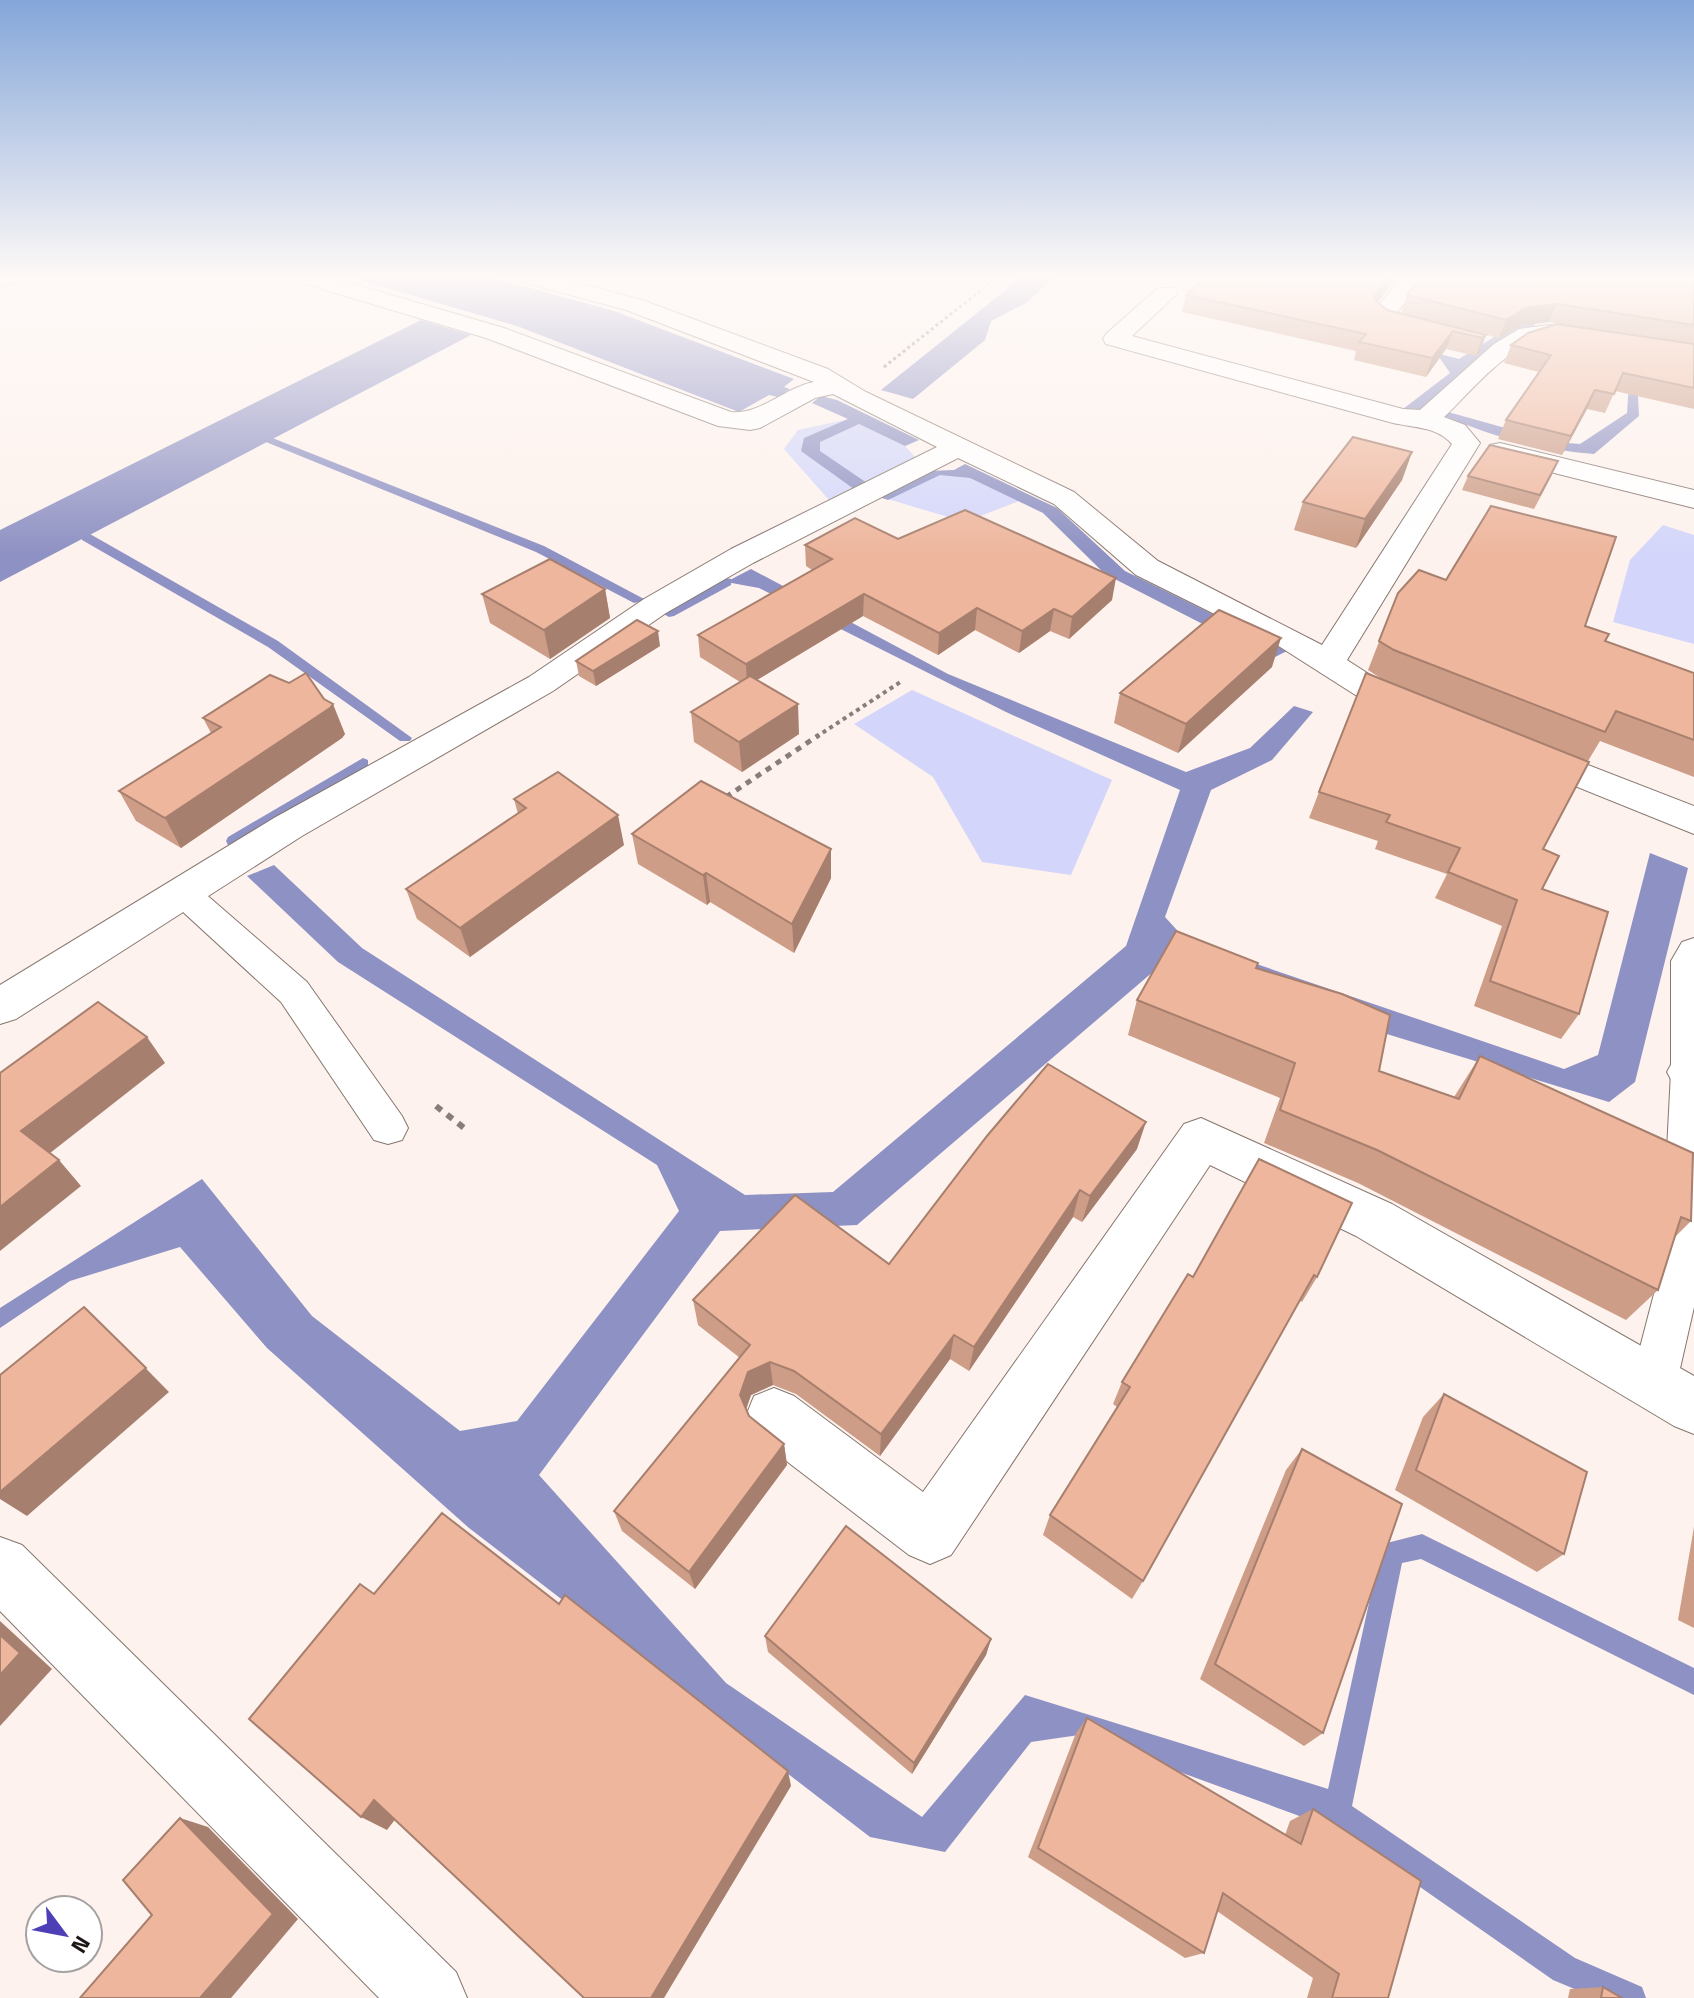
<svg xmlns="http://www.w3.org/2000/svg" width="1694" height="1998" viewBox="0 0 1694 1998" font-family="'Titillium Web',sans-serif">
<style>
.green{fill:#d3d6fa}
.water{fill:#8e91c3}
.lines{fill:none;stroke-linecap:round;stroke-linejoin:round}
.stream{fill:#8e91c3;fill-rule:evenodd}
.service-casing{stroke:#86766f;stroke-width:2}
.minor-casing{stroke:#86766f;stroke-width:2}
.path-far3{stroke:#877e7b;stroke-width:3;stroke-dasharray:3 3;stroke-linecap:butt}
.path-far2{stroke:#877e7b;stroke-width:4;stroke-dasharray:4 4;stroke-linecap:butt}
.path-far1{stroke:#877e7b;stroke-width:5;stroke-dasharray:6 6;stroke-linecap:butt}
.path{stroke:#877e7b;stroke-width:6;stroke-dasharray:7 7;stroke-linecap:butt}
.service{fill:#fff;fill-rule:evenodd}
.minor{fill:#fff;fill-rule:evenodd}
.wall{fill:#cd9d87}
.shaded-wall{fill:#a77f6e}
.building{fill:#eeb69d;stroke:#a77f6e;stroke-width:2}
</style>
<rect width="100%" height="100%" fill="#fdf2ed"/>
<g class="green">
<polygon points="849,419 905,446 928,471 970,478 1019,501 965,522 854,489 829,500 784,449 798,430"/>
<polygon points="1663,525 1694,535 1694,644 1613,622 1630,560"/>
<polygon points="912,690 1112,780 1071,875 982,862 933,777 854,724"/>
</g>
<g class="water">
<polygon points="346,276 486,276 614,311 794,379 784,387 790,389 778,397 769,395 739,412 517,326"/>
<polygon points="1023,276 1056,276 1026,303 991,321 985,340 913,399 881,390"/>
<polygon points="1224,276 1237,276 1232,285 1308,309 1337,327 1459,359 1521,320 1527,296 1571,276 1610,276 1694,292 1694,296 1586,276 1542,299 1534,327 1495,343 1416,413 1403,409 1450,373 1439,357 1320,327 1292,308 1216,287"/>
<polygon points="421,320 471,335 0,582 0,530"/>
<path d="M1631,352L1636,359L1639,416L1594,454C1540,450 1494,437 1444,416L1448,412L1556,442L1580,444L1627,413Z"/>
<polygon points="821,396 837,400 919,440 905,446 859,424 820,442 820,451 867,483 854,489 801,451 804,438 848,419 812,403"/>
<polygon points="965,464 1057,508 1125,571 1287,651 1271,659 1105,574 1043,513 970,478 940,475 888,500 876,496 928,471 954,470"/>
<polygon points="751,569 948,674 1186,772 1250,748 1294,706 1313,712 1272,760 1211,790 1165,917 1186,940 1564,1069 1598,1055 1650,853 1688,868 1635,1082 1609,1102 1161,965 857,1225 720,1231 539,1475 726,1683 922,1817 1025,1695 1338,1792 1335,1829 1079,1735 1031,1742 945,1852 870,1837 469,1528 267,1348 180,1247 70,1281 0,1328 0,1308 202,1179 312,1316 460,1431 517,1421 679,1211 657,1165 338,962 247,876 274,865 362,948 745,1195 833,1192 1126,946 1180,790 1006,712 759,588 726,582"/>
</g>
<g class="lines">
<g class="stream">
<polygon points="270,437 544,546 646,600 634,603 536,552 266,442 264,440"/>
<polygon points="82,534 90,534 278,641 412,738 410,741 400,741 268,647 82,540"/>
<polygon points="726,578 731,579 731,585 674,616 669,617 662,613"/>
<polygon points="363,758 368,760 368,766 240,845 228,845 226,841 228,837"/>
<polygon points="1422,1534 1694,1668 1694,1695 1421,1559 1402,1563 1352,1806 1575,1958 1642,1987 1646,1998 1596,1998 1553,1980 1327,1822 1323,1812 1380,1553 1383,1544"/>
</g>
<g class="service-casing">
<g id="service">
<polygon points="182,880 194,884 307,982 402,1116 408,1128 402,1140 388,1144 374,1140 281,1002 170,900 165,892 170,884"/>
<polygon points="1694,938 1694,1307 1676,1386 1669,1401 1653,1408 1637,1401 1630,1386 1661,1267 1671,1072 1671,961 1682,942"/>
</g>
</g>
<g class="minor-casing">
<g id="minor">
<polygon points="0,276 24,276 21,281 0,287"/>
<path d="M292,276H326L504,328L731,412C761,415 785,387 814,382L626,310L519,281L516,276H552L642,300L828,369L866,392L1074,492L1158,561L1322,645L1452,444C1436,426 1414,428 1393,423L1106,344L1103,339L1106,334L1158,288H1174L1178,293L1132,336L1403,409L1420,410L1494,344L1519,329L1549,325L1694,347V361L1549,339C1508,343 1473,390 1444,417L1465,425L1480,443L1347,660L1381,682L1431,701L1436,709L1431,717L1418,720L1405,717L1357,696L1277,645L1136,575L1054,504L958,458L753,563L666,613L553,691L302,836L16,1019L0,1024V985L274,818L529,677L644,599L731,549L937,447L833,394L815,398L760,428L750,430L718,426L486,338L295,281Z"/>
<path d="M1402,276H1425L1396,314L1440,326L1443,331L1440,336C1422,341 1382,330 1371,315Z"/>
<polygon points="1500,443 1694,490 1694,508 1490,457 1486,451 1490,445"/>
<polygon points="1526,741 1694,806 1694,834 1513,761 1508,753 1513,745"/>
<polygon points="1690,1053 1694,1055 1694,1093 1674,1085 1667,1072 1674,1059"/>
<polygon points="1201,1118 1392,1204 1694,1376 1694,1434 1674,1426 1356,1236 1210,1165 951,1555 930,1564 909,1555 754,1436 746,1416 754,1396 774,1388 794,1396 923,1492 1184,1124"/>
<polygon points="0,1537 22,1545 456,1972 467,1998 379,1998 0,1611"/>
</g>
</g>
<polyline class="path-far3" points="884,367 999,276"/>
<polyline class="path-far2" points="816,737 902,681"/>
<polyline class="path-far1" points="726,797 819,735"/>
<polyline class="path" points="436,1106 468,1131"/>
<use href="#service" class="service"/>
<use href="#minor" class="minor"/>
</g>
<g class="wall">
<polygon points="1197,276 1398,276 1378,302 1387,310 1486,335 1479,353 1476,356 1446,349 1426,377 1354,360 1356,351 1182,312 1186,295 1202,280 1197,279"/>
<polygon points="1694,276 1694,409 1615,391 1605,413 1587,409 1562,455 1498,439 1506,420 1539,372 1504,363 1511,345 1636,336 1549,322 1519,326 1499,338 1401,313 1407,295"/>
<polygon points="1412,452 1402,480 1356,548 1294,530 1303,502"/>
<polygon points="1552,475 1534,509 1462,490 1468,476"/>
<polygon points="898,539 1112,600 1069,639 1050,631 1019,653 975,630 938,655 863,616 757,680 799,734 742,772 694,742 691,712 740,682 700,657 698,635 812,570 806,566 805,545"/>
<polygon points="605,589 610,618 550,659 490,623 482,594"/>
<polygon points="1398,593 1585,626 1605,641 1694,673 1694,777 1600,741 1588,761 1382,679 1368,670"/>
<polygon points="660,646 596,686 579,676 576,661"/>
<polygon points="1272,667 1178,753 1114,723 1120,693"/>
<polygon points="203,718 345,734 342,738 181,848 136,821 119,791 211,733"/>
<polygon points="1319,792 1543,849 1542,889 1579,1014 1561,1039 1474,1006 1502,926 1435,898 1447,874 1375,849 1378,841 1309,818"/>
<polygon points="514,799 624,845 470,957 417,919 406,889 518,814"/>
<polygon points="632,834 831,878 794,953 710,902 707,905 638,864"/>
<polygon points="1257,968 1379,1071 1454,1097 1480,1056 1691,1221 1675,1237 1658,1290 1626,1320 1358,1183 1264,1143 1280,1098 1128,1035 1137,1000"/>
<polygon points="1137,1149 1082,1222 1073,1217 969,1371 950,1359 880,1456 796,1394 773,1385 751,1395 746,1410 749,1416 784,1444 787,1465 695,1589 622,1531 614,1511 740,1358 698,1325 693,1300 889,1264"/>
<polygon points="1259,1159 1317,1277 1302,1302 1299,1300 1143,1581 1132,1599 1043,1535 1050,1515 1117,1407 1113,1404 1122,1382 1193,1277"/>
<polygon points="1444,1394 1564,1554 1537,1572 1395,1490 1423,1417"/>
<polygon points="1302,1449 1323,1733 1304,1746 1200,1679 1286,1470"/>
<polygon points="1694,1527 1694,1628 1678,1620"/>
<polygon points="765,1636 991,1639 986,1655 912,1774 768,1652"/>
<polygon points="1087,1718 1285,1835 1290,1821 1313,1809 1388,1998 1307,1998 1313,1978 1217,1911 1204,1953 1185,1958 1028,1857 1076,1733"/>
<polygon points="1603,1987 1622,1998 1568,1998 1570,1989"/>
</g>
<g class="shaded-wall">
<polygon points="1390,276 1398,276 1369,313 1374,295"/>
<polygon points="1557,304 1549,322 1519,326 1499,338 1506,320 1526,308"/>
<polygon points="1453,331 1446,349 1426,377 1432,358"/>
<polygon points="1486,335 1479,353 1476,356 1482,338"/>
<polygon points="1595,390 1587,409 1562,455 1571,436"/>
<polygon points="1412,452 1402,480 1356,548 1365,519"/>
<polygon points="1116,578 1112,600 1069,639 1072,617"/>
<polygon points="605,589 610,618 550,659 544,630"/>
<polygon points="864,594 863,616 747,686 746,664"/>
<polygon points="977,608 975,630 938,655 939,633"/>
<polygon points="1054,609 1050,631 1019,653 1022,631"/>
<polygon points="658,631 660,646 596,686 593,671"/>
<polygon points="1281,638 1272,667 1178,753 1186,724"/>
<polygon points="333,704 345,734 342,738 181,848 165,818"/>
<polygon points="798,704 799,734 742,772 739,742"/>
<polygon points="618,815 624,845 470,957 460,928"/>
<polygon points="831,849 831,878 794,953 792,924"/>
<polygon points="706,873 710,902 707,905 703,875"/>
<polygon points="147,1037 165,1063 45,1157 21,1131"/>
<polygon points="1146,1122 1137,1149 1082,1222 1090,1196"/>
<polygon points="59,1160 81,1186 0,1251 0,1207"/>
<polygon points="1080,1190 1073,1217 969,1371 974,1347"/>
<polygon points="109,1331 169,1392 27,1516 0,1499 0,1492"/>
<polygon points="954,1335 950,1359 880,1456 881,1434"/>
<polygon points="770,1362 773,1385 751,1395 743,1417 740,1395 748,1372"/>
<polygon points="784,1444 787,1465 695,1589 689,1572"/>
<polygon points="0,1621 52,1669 0,1726"/>
<polygon points="991,1639 986,1655 912,1774 914,1763"/>
<polygon points="788,1771 791,1786 664,1998 651,1998"/>
<polygon points="374,1800 400,1813 387,1830 361,1817"/>
<polygon points="180,1818 208,1827 298,1919 231,1998 200,1998"/>
</g>
<g class="building">
<polygon points="1207,276 1390,276 1374,295 1374,299 1387,310 1486,335 1482,338 1453,331 1432,358 1359,342 1366,334 1186,295"/>
<polygon points="1421,276 1694,276 1694,325 1557,304 1526,308 1506,320 1407,295"/>
<polygon points="1557,324 1694,344 1694,388 1623,373 1614,394 1595,390 1571,436 1506,420 1551,355 1511,345 1528,333"/>
<polygon points="1353,437 1412,452 1365,519 1303,502"/>
<polygon points="1490,445 1558,461 1540,495 1468,476"/>
<polygon points="1491,506 1616,537 1585,626 1609,634 1605,641 1694,673 1694,740 1616,711 1605,732 1394,650 1379,641 1398,593 1419,570 1446,580"/>
<polygon points="965,510 1116,578 1072,617 1054,609 1022,631 977,608 939,633 864,594 746,664 698,635 832,559 805,545 855,518 898,539"/>
<polygon points="550,559 605,589 544,630 482,594"/>
<polygon points="1219,610 1281,638 1186,724 1120,693"/>
<polygon points="637,620 658,631 593,671 576,661"/>
<polygon points="306,673 324,699 333,704 330,708 165,818 119,791 221,727 203,718 270,675 289,683"/>
<polygon points="1366,673 1589,762 1543,849 1559,856 1542,889 1608,912 1579,1014 1490,981 1517,900 1448,872 1460,848 1386,822 1390,815 1319,792"/>
<polygon points="750,676 798,704 739,742 691,712"/>
<polygon points="558,772 618,815 460,928 406,889 526,808 514,799"/>
<polygon points="701,781 831,849 792,924 706,873 703,875 632,834"/>
<polygon points="1176,931 1258,963 1256,968 1342,994 1390,1015 1379,1071 1459,1099 1480,1056 1693,1153 1691,1221 1681,1217 1658,1290 1377,1150 1280,1110 1295,1063 1137,1000"/>
<polygon points="98,1002 147,1037 21,1131 59,1160 0,1207 0,1073"/>
<polygon points="1048,1064 1146,1122 1090,1196 1080,1190 974,1347 954,1335 881,1434 794,1371 770,1362 748,1372 740,1395 749,1416 784,1444 689,1572 614,1511 750,1345 693,1300 795,1195 889,1264 987,1136"/>
<polygon points="1259,1159 1352,1203 1317,1277 1314,1275 1143,1581 1050,1515 1130,1387 1122,1382 1188,1274 1193,1277"/>
<polygon points="84,1307 146,1368 0,1492 0,1375"/>
<polygon points="1444,1394 1587,1472 1564,1554 1416,1470"/>
<polygon points="1302,1449 1402,1504 1323,1733 1215,1664"/>
<polygon points="442,1513 559,1604 565,1595 788,1771 651,1998 584,1998 374,1800 361,1817 249,1719 360,1584 374,1594"/>
<polygon points="846,1526 991,1639 914,1763 765,1636"/>
<polygon points="0,1635 20,1653 0,1675"/>
<polygon points="1087,1718 1301,1844 1313,1809 1421,1881 1388,1998 1332,1998 1339,1974 1223,1893 1204,1953 1038,1848"/>
<polygon points="180,1818 273,1914 200,1998 80,1998 152,1915 123,1880"/>
<polygon points="1603,1987 1622,1998 1601,1998"/>
</g>
<linearGradient id="sky" x2="0" y2="1"><stop stop-color="#84a6d9"/><stop offset="0.5" stop-color="#fef9f7"/><stop offset="1" stop-color="#fef9f7" stop-opacity="0"/></linearGradient>
<rect width="1694" height="555" fill="url(#sky)"/>
<g transform="translate(64 1934) rotate(122)"><circle r="38" fill="#ffffff" stroke="#a4a2a1" stroke-width="2"/>
<path d="M0-6L14 30L0 20L-14 30Z" fill="#4d40b7"/>
<text y="-12" font-size="22" font-weight="bold" text-anchor="middle" fill="#1c1614">N</text>
</g>
</svg>
